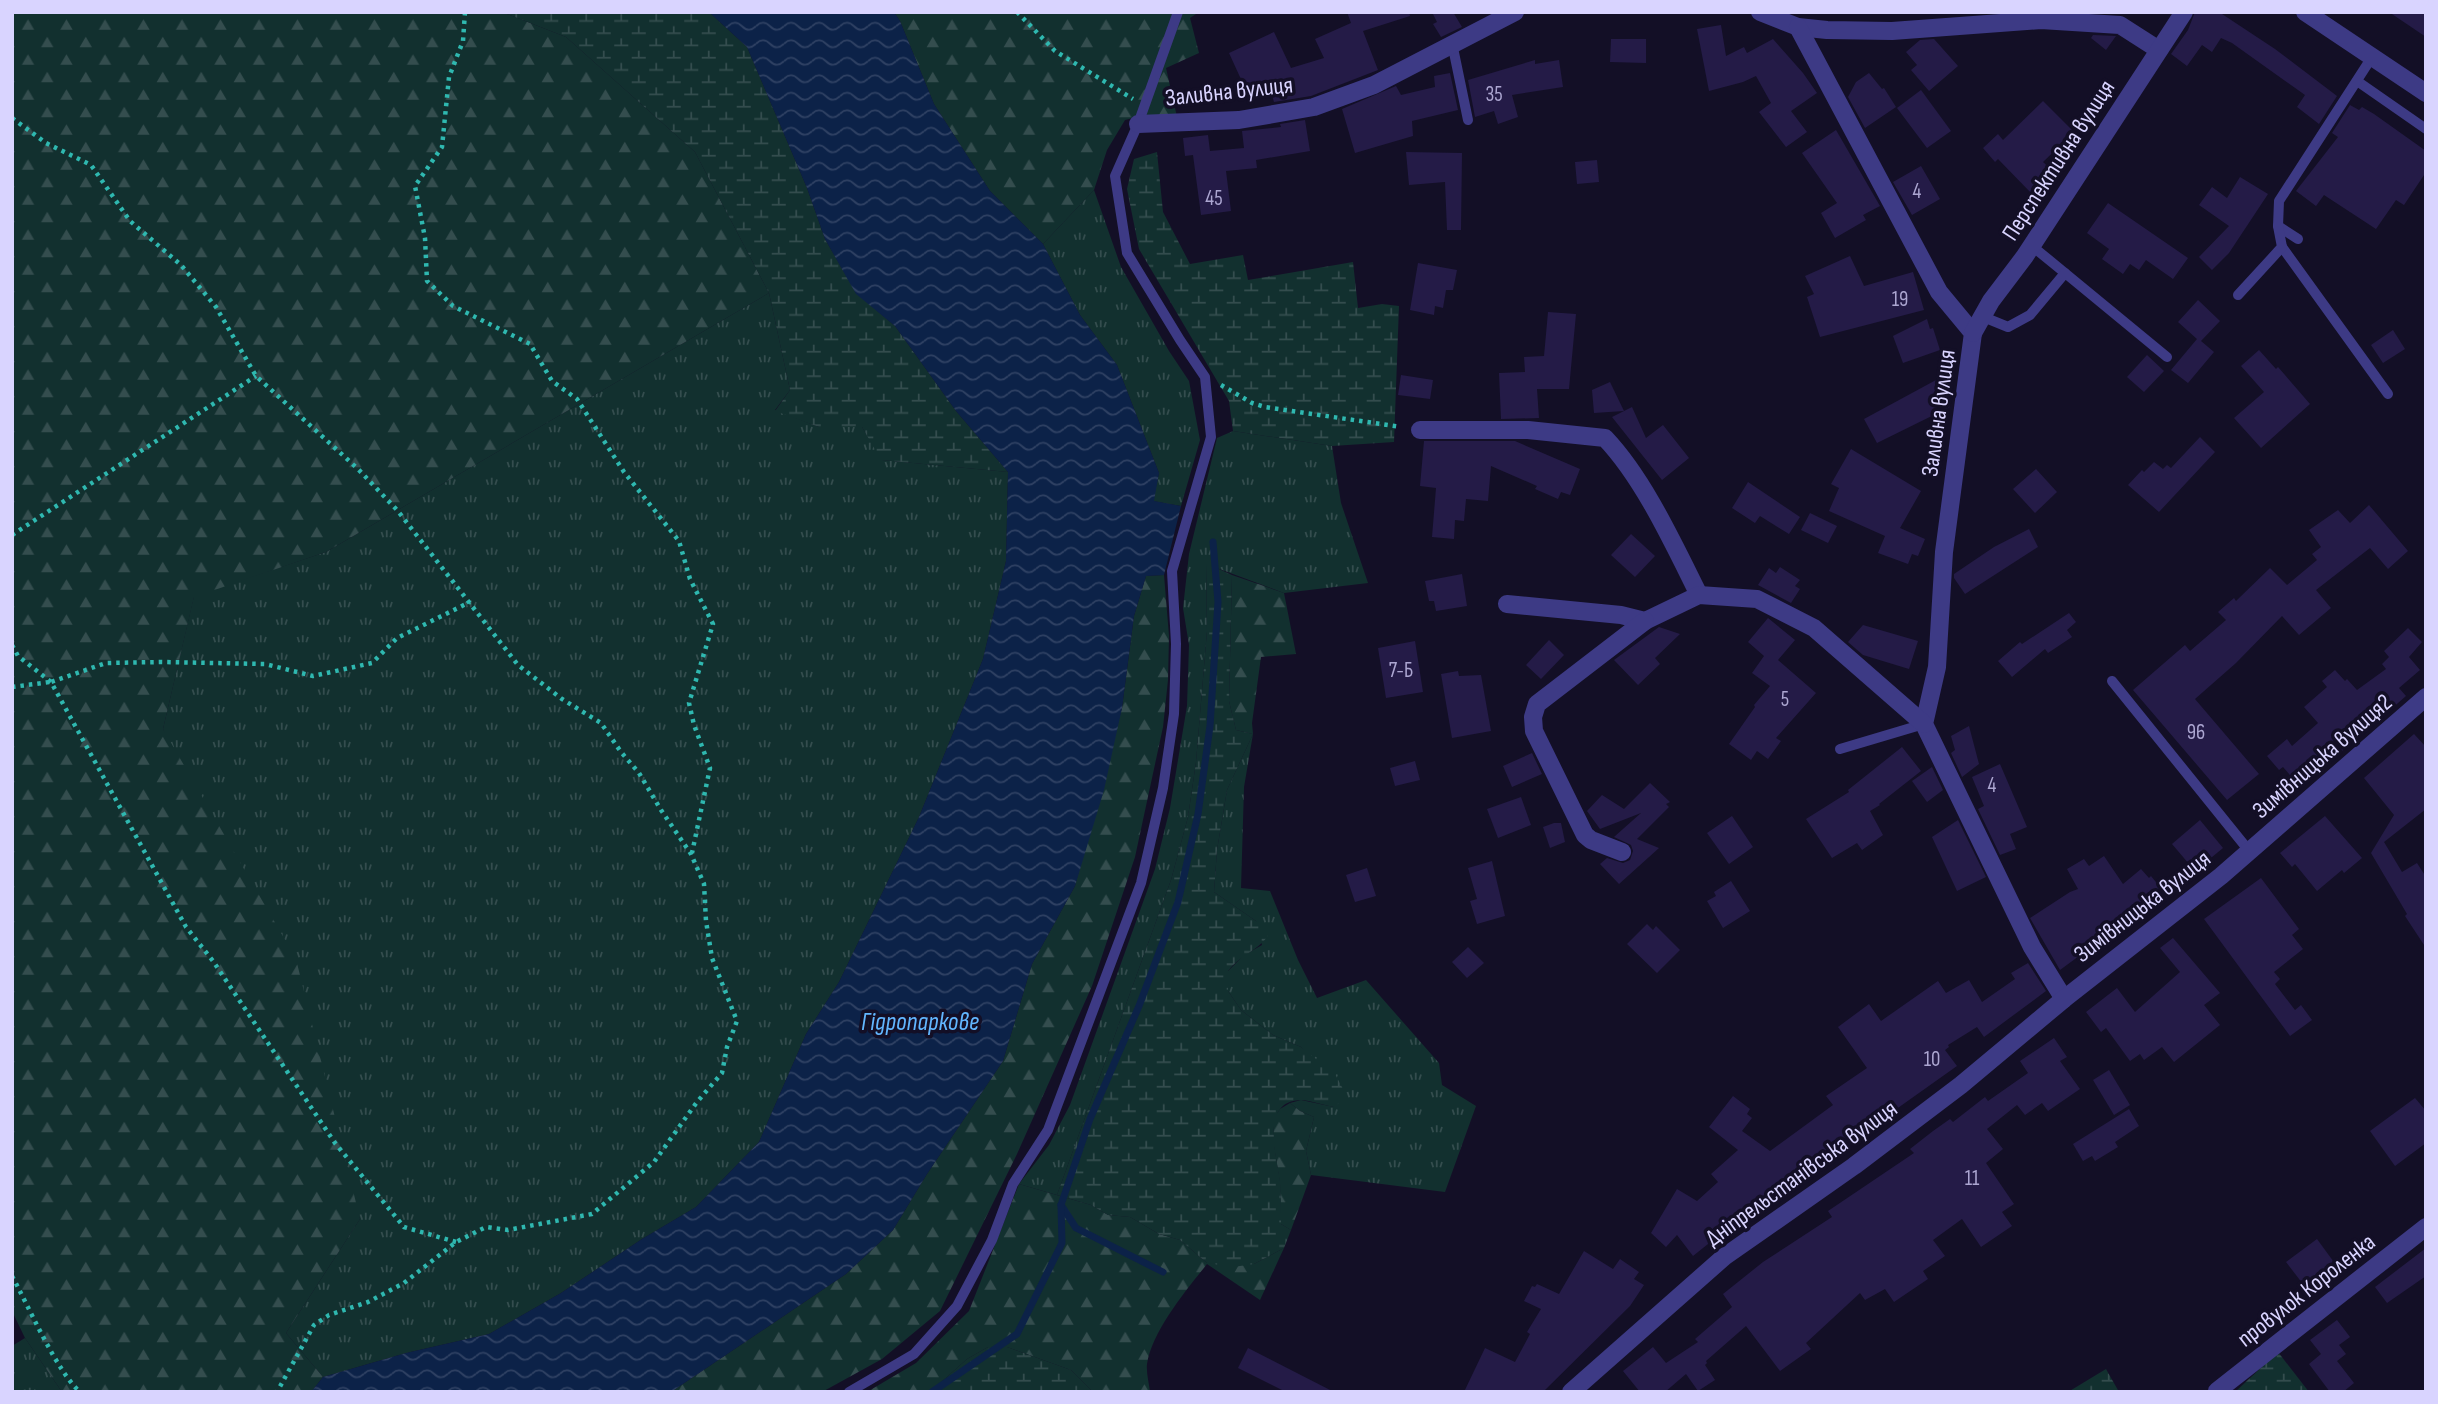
<svg xmlns="http://www.w3.org/2000/svg" width="2438" height="1404" viewBox="0 0 2438 1404" font-family="'Sofia Sans Condensed',sans-serif">
<style>
.grass{fill:url(#grass-tufts)}
.forest{fill:url(#forest-firs)}
.wetland{fill:url(#wetland-marsh)}
.water{fill:url(#water-waves)}
.lines{fill:none;stroke-linecap:round;stroke-linejoin:round}
.stream{stroke:#0c2248;stroke-width:7}
.building{fill:#241b47}
.path{stroke:#2fb8b0;stroke-width:4.5;stroke-dasharray:3.5 5;stroke-linecap:butt}
.lane{stroke:#3d3a85;stroke-width:10}
.street{stroke:#3d3a85;stroke-width:18}
.labels{text-anchor:middle;stroke-width:7;stroke-linejoin:round;paint-order:stroke}
.number-label{font-size:21px;fill:#aca6d1}
.street-label{font-size:24px;fill:#d9d4ff;stroke:#130f26}
.water-label{font-size:26px;font-style:italic;fill:#62b6ff;stroke:#130f26}
</style>
<defs>
<pattern id="grass-tufts" width="24" height="20" patternUnits="userSpaceOnUse" patternTransform="scale(1.75)"><rect width="24" height="20" fill="#12302f"/><path d="M3 7l-1-3M5 7V3M7 7l1-3M15 17l-1-3M17 17v-4M19 17l1-3" fill="none" stroke="#344d4e"/></pattern>
<pattern id="forest-firs" width="22" height="20" patternUnits="userSpaceOnUse" patternTransform="scale(1.75)"><rect width="22" height="20" fill="#12302f"/><path d="M5 1l3.5 6h-7zM16 11l3.5 6h-7z" fill="#344d4e"/></pattern>
<pattern id="wetland-marsh" width="20" height="14" patternUnits="userSpaceOnUse" patternTransform="scale(1.75)"><rect width="20" height="14" fill="#12302f"/><path d="M1 5h8M5 5V1M11 12h8M15 12V8" fill="none" stroke="#344d4e"/></pattern>
<pattern id="water-waves" width="16" height="10" patternUnits="userSpaceOnUse" patternTransform="scale(1.75)"><rect width="16" height="10" fill="#0c2248"/><path d="M0 5q4-4 8 0t8 0" fill="none" stroke="#2f4163"/></pattern>
</defs>
<rect width="100%" height="100%" fill="#130f26"/>
<g class="grass">
<polygon points="1094,190 1121,267 1169,351 1189,381 1200,440 1181,506 1153,501 1159,473 1117,365 1080,315 1043,244"/>
<polygon points="769,293 790,390 775,410 819,427 862,427 882,460 1008,472 1006,561 983,659 919,817 839,982 806,1034 759,1142 696,1207 642,1239 561,1293 489,1334 406,1353 323,1377 286,1333 360,1219 163,729 194,596 326,552"/>
<polygon points="1233,431 1332,446 1341,503 1368,583 1284,593 1206,564 1207,631 1196,762 1188,817 1171,880 1057,1195 1019,1184 1049,1145 1070,1105 1155,869 1170,808 1187,706 1189,645 1183,608 1189,554 1217,438"/>
<polygon points="1253,734 1244,787 1241,888 1270,891 1298,960 1317,998 1366,980 1439,1063 1442,1085 1476,1106 1445,1192 1311,1175 1306,1151 1314,1117 1300,1111 1290,1103 1301,1100 1334,1107 1308,1054 1301,1047 1273,1035 1241,1010 1228,991 1228,971 1243,956 1262,945 1256,921 1214,892 1217,850 1227,790"/>
<polygon points="25,1338 62,1392 38,1392 36,1390 12,1392 12,1346"/>
</g>
<g class="forest">
<polygon points="12,12 502,12 566,37 695,152 769,293 326,552 194,597 163,729 296,959 360,1219 286,1333 323,1377 311,1392 62,1392 25,1338 12,1311"/>
<polygon points="894,12 1199,12 1190,18 1199,53 1166,68 1177,117 1141,116 1125,120 1107,150 1094,190 1043,244 990,191 934,104 900,21"/>
<polygon points="1164,575 1169,636 1168,680 1163,727 1135,857 1092,986 1017,1154 940,1311 882,1359 822,1392 671,1392 846,1274 893,1230 927,1174 1003,1061 1032,964 1075,886 1122,708 1134,616 1146,576"/>
<polygon points="1232,575 1284,593 1296,654 1261,657 1252,723 1253,734 1236,730 1229,701"/>
<polygon points="1290,1103 1300,1111 1314,1117 1306,1151 1311,1175 1291,1230 1281,1224 1280,1183 1273,1140 1274,1118 1280,1109"/>
<path d="M1019,1184L1091,1205L1108,1215L1130,1217L1159,1234L1180,1240L1207,1263L1254,1264L1284,1248L1260,1300L1207,1264C1187,1289 1152,1331 1147,1364C1146,1372 1149,1383 1150,1392H1093L1071,1370L1007,1347H988L967,1359L930,1392H867L916,1363L969,1311Z"/>
</g>
<g class="wetland">
<polygon points="502,12 709,12 747,47 807,188 825,239 856,293 895,326 956,411 1008,472 881,460 862,427 819,427 775,411 790,390 769,293 695,152 566,37"/>
<polygon points="1157,152 1163,212 1190,264 1243,255 1248,280 1353,262 1358,308 1382,304 1399,306 1394,442 1332,446 1233,431 1229,401 1139,249 1127,189 1134,159"/>
<path d="M1206,563L1232,575L1229,701L1236,730L1253,734L1227,790L1217,850L1214,892L1256,921L1268,936C1257,951 1239,956 1228,971V991L1241,1010L1273,1035L1301,1047L1335,1074L1344,1091L1342,1101L1334,1107C1324,1105 1312,1101 1302,1100C1259,1100 1277,1156 1280,1181C1281,1195 1281,1210 1281,1224L1291,1230L1284,1248L1254,1264L1233,1267L1207,1263L1180,1240L1159,1234L1130,1217L1108,1215L1091,1205L1057,1195L1171,880L1188,817L1196,762L1207,631Z"/>
<polygon points="988,1347 1007,1347 1071,1370 1093,1392 930,1392 967,1359"/>
<polygon points="2278,1352 2309,1392 2235,1392"/>
<polygon points="2106,1369 2119,1392 2068,1392"/>
</g>
<polygon class="water" points="709,12 894,12 900,21 934,104 990,191 1043,244 1080,315 1117,365 1159,473 1154,501 1181,506 1164,575 1146,576 1134,616 1122,708 1104,790 1075,886 1032,964 1003,1061 927,1174 893,1230 846,1274 671,1392 311,1392 323,1377 406,1353 489,1334 561,1293 642,1239 696,1207 759,1142 806,1034 839,982 919,817 983,659 1006,561 1008,472 956,411 895,326 856,294 825,239 807,188 747,47"/>
<g class="lines">
<g class="stream">
<polyline points="1061,1205 1076,1228 1163,1272"/>
<polyline points="932,1392 1017,1334 1062,1243 1061,1205 1090,1119 1139,1006 1178,902 1198,814 1210,726 1218,602 1213,542"/>
</g>
</g>
<g class="building">
<polygon points="1347,12 1409,12 1410,16 1363,31 1378,70 1311,96 1274,102 1270,89 1250,99 1229,53 1274,32 1291,68 1324,58 1315,39 1351,23"/>
<polygon points="1432,12 1453,12 1462,27 1441,37 1433,24 1437,22"/>
<polygon points="2195,12 2219,12 2275,49 2337,96 2319,124 2297,107 2305,95 2232,43 2221,38 2212,52 2202,45 2187,66 2171,54 2188,30"/>
<polygon points="2389,12 2426,12 2426,37"/>
<polygon points="1721,25 1726,56 1744,47 1747,53 1773,39 1803,73 1817,93 1791,111 1807,132 1786,147 1759,112 1771,103 1756,76 1743,82 1709,91 1697,29"/>
<polygon points="2093,35 2116,36 2106,50 2091,38"/>
<polygon points="1611,39 1646,39 1646,63 1610,62"/>
<polygon points="1934,39 1958,66 1929,91 1911,70 1917,65 1906,52 1920,40"/>
<polygon points="1535,60 1535,64 1559,60 1563,87 1512,95 1518,117 1498,124 1494,111 1475,117 1468,80"/>
<polygon points="1450,73 1458,110 1412,121 1413,136 1355,153 1342,109 1396,86 1401,95 1435,87 1434,76"/>
<polygon points="1869,73 1882,89 1884,88 1896,107 1865,128 1848,97 1856,82"/>
<polygon points="1921,90 1951,131 1927,148 1897,108"/>
<polygon points="2043,101 2074,132 2043,162 2054,172 2032,194 1998,159 1995,162 1983,148 1998,134 2003,140"/>
<polygon points="2350,105 2359,110 2362,107 2374,114 2426,151 2426,172 2404,205 2396,200 2376,229 2324,195 2316,206 2296,191 2338,137 2332,133"/>
<polygon points="1305,120 1310,151 1256,160 1257,168 1226,171 1231,211 1201,215 1193,155 1185,156 1183,138 1208,135 1210,151 1244,148 1242,131 1281,127 1280,124"/>
<polygon points="1836,130 1880,206 1863,215 1866,220 1835,238 1821,213 1837,203 1802,153"/>
<polygon points="1406,152 1462,153 1461,230 1447,230 1445,182 1409,185"/>
<polygon points="1597,160 1599,182 1577,184 1575,162"/>
<polygon points="1921,166 1940,199 1912,215 1893,182"/>
<polygon points="2240,177 2268,194 2229,253 2212,270 2199,257 2229,226 2199,205 2212,187 2227,198"/>
<polygon points="2108,203 2188,258 2173,279 2146,260 2139,270 2130,264 2123,274 2102,259 2109,249 2087,233"/>
<polygon points="1850,256 1864,286 1913,272 1924,310 1820,337 1807,297 1814,294 1805,276"/>
<polygon points="1418,263 1457,270 1453,290 1446,290 1443,308 1435,306 1434,315 1410,310"/>
<polygon points="2198,300 2220,321 2201,341 2214,352 2188,383 2171,370 2197,339 2178,322"/>
<polygon points="1548,312 1576,314 1569,389 1537,389 1539,418 1501,419 1499,373 1525,372 1524,357 1544,356"/>
<polygon points="1927,319 1930,329 1933,328 1940,350 1903,363 1893,336"/>
<polygon points="2393,330 2405,349 2383,363 2371,345"/>
<polygon points="2259,350 2276,369 2278,367 2310,404 2261,448 2234,418 2264,392 2241,366"/>
<polygon points="2147,355 2164,371 2144,392 2127,377"/>
<polygon points="1401,375 1433,380 1430,399 1398,395"/>
<polygon points="1936,380 1950,407 1877,443 1864,419"/>
<polygon points="1610,382 1624,411 1594,413 1592,390"/>
<polygon points="1632,407 1646,438 1663,425 1689,458 1662,480 1612,417"/>
<polygon points="2200,437 2215,452 2159,512 2128,485 2142,470 2144,472 2154,462 2163,469 2167,465 2171,468"/>
<polygon points="1424,441 1515,441 1580,469 1570,495 1561,492 1558,499 1535,489 1537,486 1491,466 1488,501 1466,499 1464,521 1455,520 1454,539 1432,537 1436,488 1420,486"/>
<polygon points="1851,449 1921,491 1900,528 1925,539 1918,556 1912,554 1908,564 1878,553 1885,536 1829,511 1839,488 1831,484"/>
<polygon points="2036,469 2057,492 2035,513 2013,489"/>
<polygon points="1748,482 1800,517 1789,534 1760,516 1755,523 1732,508"/>
<polygon points="2369,505 2408,551 2388,569 2370,548 2316,590 2331,608 2299,635 2282,616 2236,663 2195,699 2259,774 2227,800 2133,690 2185,645 2190,651 2226,620 2218,612 2234,598 2236,601 2270,568 2287,585 2317,560 2312,554 2321,547 2309,530 2338,510 2350,523"/>
<polygon points="1810,513 1837,526 1828,543 1801,530"/>
<polygon points="2029,529 2038,547 1965,594 1954,578 1954,574 1994,547"/>
<polygon points="1631,534 1655,556 1635,577 1611,555"/>
<polygon points="1780,567 1800,580 1795,586 1800,589 1791,603 1758,585 1769,568 1776,573"/>
<polygon points="1462,574 1467,606 1436,611 1434,601 1429,601 1425,581"/>
<polygon points="2069,613 2076,622 2067,630 2072,637 2048,653 2045,649 2012,677 1998,661 2020,642 2022,644"/>
<polygon points="1768,618 1795,640 1778,660 1816,693 1776,738 1781,741 1768,759 1757,751 1751,760 1729,744 1755,707 1754,705 1770,686 1752,673 1764,656 1748,642"/>
<polygon points="1863,625 1918,641 1909,669 1863,655 1848,642"/>
<polygon points="1659,627 1680,634 1655,658 1660,664 1638,685 1614,660"/>
<polygon points="2408,628 2422,642 2409,657 2420,670 2399,688 2406,696 2390,710 2386,705 2347,738 2351,743 2316,774 2311,768 2296,782 2283,767 2279,770 2267,756 2287,739 2292,746 2318,723 2304,707 2327,687 2322,681 2335,670 2345,681 2347,679 2357,690 2386,669 2382,664 2389,657 2384,651"/>
<polygon points="1549,640 1564,655 1541,679 1526,665"/>
<polygon points="1415,641 1423,692 1386,698 1378,648"/>
<polygon points="1458,671 1459,676 1481,675 1491,731 1452,738 1441,674"/>
<polygon points="1969,726 1979,764 1962,777 1951,753 1955,750 1951,736"/>
<polygon points="2414,734 2426,747 2426,809 2384,842 2402,872 2417,863 2426,877 2426,948 2405,916 2407,914 2371,853 2394,815 2364,778"/>
<polygon points="1902,747 1921,771 1879,804 1880,805 1870,811 1883,835 1862,850 1857,843 1832,858 1806,819 1849,792 1848,790"/>
<polygon points="1532,753 1542,774 1512,787 1503,766"/>
<polygon points="1415,761 1420,780 1395,786 1390,768"/>
<polygon points="2000,764 2027,827 2010,834 2016,849 2000,855 1978,809 1984,806 1972,777"/>
<polygon points="1932,767 1943,790 1927,802 1912,781"/>
<polygon points="1650,783 1670,802 1666,804 1669,807 1637,839 1659,848 1619,884 1600,864 1607,858 1623,863 1630,860 1633,851 1631,845 1614,837 1641,813 1600,829 1587,811 1602,795 1624,809"/>
<polygon points="1521,797 1531,825 1498,838 1487,809"/>
<polygon points="1732,816 1753,847 1729,864 1707,833"/>
<polygon points="2325,816 2362,858 2344,873 2342,870 2317,891 2295,864 2292,867 2280,853"/>
<polygon points="1958,820 1986,877 1957,891 1932,837"/>
<polygon points="2200,820 2223,848 2195,871 2172,844"/>
<polygon points="1554,823 1561,823 1565,842 1550,848 1543,827"/>
<polygon points="2104,856 2123,884 2141,869 2149,878 2151,876 2168,897 2114,941 2109,934 2060,970 2030,918 2070,892 2078,889 2067,869 2084,859 2089,866"/>
<polygon points="1492,861 1505,916 1477,924 1470,901 1477,899 1468,868"/>
<polygon points="1367,868 1376,896 1355,902 1346,875"/>
<polygon points="2261,878 2299,929 2292,935 2303,949 2274,972 2280,979 2275,984 2295,1010 2301,1005 2312,1020 2290,1036 2204,919"/>
<polygon points="1731,881 1750,911 1723,928 1707,901 1716,896 1714,892"/>
<polygon points="1647,924 1653,930 1656,926 1680,950 1657,973 1627,944"/>
<polygon points="2173,938 2220,993 2204,1005 2220,1025 2174,1062 2162,1047 2144,1060 2140,1054 2130,1061 2106,1028 2101,1032 2086,1012 2117,988 2135,1012 2180,972 2160,948"/>
<polygon points="1468,947 1484,963 1467,978 1452,962"/>
<polygon points="2028,963 2046,991 1984,1037 1977,1027 1948,1045 1949,1047 1945,1050 1957,1066 1857,1137 1859,1139 1836,1156 1831,1150 1792,1179 1796,1185 1765,1206 1759,1196 1716,1233 1718,1236 1693,1256 1677,1235 1666,1247 1651,1233 1677,1189 1697,1201 1718,1182 1711,1174 1738,1150 1709,1127 1733,1096 1750,1109 1747,1114 1752,1118 1742,1131 1770,1151 1833,1105 1826,1096 1867,1068 1838,1027 1869,1004 1881,1021 1938,981 1946,993 1969,980 1982,1002 2015,979 2011,973"/>
<polygon points="2054,1038 2067,1057 2060,1061 2080,1089 2048,1111 2042,1103 2025,1115 2017,1105 1987,1129 2003,1149 1986,1163 2014,1204 2002,1212 2012,1226 1981,1247 1962,1219 1933,1240 1945,1256 1923,1271 1928,1279 1894,1302 1885,1289 1865,1300 1860,1293 1806,1343 1811,1349 1780,1371 1746,1326 1706,1361 1707,1363 1705,1365 1715,1380 1698,1391 1686,1374 1665,1392 1640,1392 1623,1371 1653,1347 1666,1363 1698,1342 1695,1339 1732,1307 1723,1294 1763,1262 1832,1217 1828,1211 1914,1153 1910,1149 1933,1131 1950,1119 1953,1122 1985,1097 1988,1101 2028,1073 2020,1061"/>
<polygon points="2109,1070 2130,1105 2114,1115 2093,1080"/>
<polygon points="2415,1098 2426,1111 2426,1143 2395,1166 2370,1131"/>
<polygon points="2129,1109 2139,1126 2115,1142 2118,1147 2095,1161 2092,1156 2083,1161 2073,1144"/>
<polygon points="2317,1239 2336,1265 2306,1288 2286,1262"/>
<polygon points="2426,1248 2426,1276 2387,1303 2375,1287"/>
<polygon points="1584,1251 1613,1269 1620,1259 1639,1272 1634,1279 1644,1285 1630,1306 1543,1392 1464,1392 1485,1348 1515,1362 1530,1334 1527,1332 1541,1309 1524,1301 1532,1286 1535,1287 1537,1284 1559,1294"/>
<polygon points="2337,1320 2350,1337 2339,1345 2346,1354 2337,1361 2354,1383 2343,1392 2330,1392 2309,1364 2321,1354 2310,1340"/>
<polygon points="1248,1348 1334,1392 1286,1392 1238,1368"/>
</g>
<g class="lines">
<g class="path">
<polyline points="465,12 463,41 449,77 442,147 415,186 425,238 427,281 453,306 530,344 552,381 577,399 624,472 679,541 690,579 713,624 689,703 694,725 710,768 692,853"/>
<polyline points="1017,12 1055,51 1133,99"/>
<polyline points="12,118 46,143 91,165 130,221 181,265 216,307 256,376 358,469 397,510 518,665 562,699 601,723 621,752 639,773 661,810 691,854 704,884 706,921 712,958 737,1021 727,1047 722,1073 697,1102 654,1162 592,1214 508,1230 486,1227 456,1242 404,1283 368,1302 329,1315 314,1325 277,1392"/>
<polyline points="1221,385 1252,403 1265,407 1401,427"/>
<polyline points="12,535 256,376"/>
<polyline points="12,645 18,656 51,682"/>
<polyline points="12,687 50,682"/>
<polyline points="456,1242 404,1227 335,1143 213,961 186,927 51,682 106,663 161,662 265,664 313,676 372,663 397,638 470,602"/>
<path d="M12,1276C28,1305 57,1372 80,1392"/>
</g>
<g class="lane">
<polyline points="1452,43 1468,120"/>
<polyline points="2357,81 2426,129"/>
<polyline points="2278,226 2298,239"/>
<polyline points="2032,246 2065,273"/>
<polyline points="2282,247 2388,394"/>
<polyline points="2238,295 2282,247 2278,226 2279,201 2372,57"/>
<polyline points="1981,316 2008,327 2030,315 2065,273 2167,357"/>
<polyline points="2112,681 2250,852"/>
<polyline points="1840,749 1924,724"/>
<polyline points="849,1392 914,1354 957,1306 992,1240 1013,1184 1048,1130 1141,883 1163,788 1174,714 1176,644 1172,571 1211,437 1205,377 1180,340 1127,253 1115,176 1138,124 1178,12"/>
</g>
<g class="street">
<polyline points="1760,12 1798,27 1827,30 1892,31 2041,20 2120,25 2159,50"/>
<polyline points="2305,12 2426,93"/>
<polyline points="1798,27 1939,292 1973,333 1944,552 1937,667 1924,724 2032,947 2064,999"/>
<polyline points="1138,124 1239,120 1314,107 1374,85 1515,12"/>
<polyline points="1973,333 1991,301 2025,256 2184,12"/>
<path d="M1420,430H1528L1605,438C1644,479 1674,545 1699,595"/>
<polyline points="1507,604 1621,615 1645,621 1699,595 1757,599 1814,628 1924,724"/>
<polyline points="1622,852 1591,840 1585,835 1534,731 1533,717 1537,704 1645,621"/>
<polyline points="2217,1391 2426,1227"/>
<polyline points="1571,1392 1724,1257 1854,1166 1961,1085 2064,999 2221,876 2426,697"/>
</g>
</g>
<g class="labels">
<g class="number-label">
<text x="1494" y="101">35</text>
<text x="1917" y="198">4</text>
<text x="1214" y="205">45</text>
<text x="1900" y="306">19</text>
<text x="1401" y="677">7-Б</text>
<text x="1785" y="706">5</text>
<text x="2196" y="739">96</text>
<text x="1992" y="792">4</text>
<text x="1932" y="1066">10</text>
<text x="1972" y="1185">11</text>
</g>
<g class="street-label">
<text transform="translate(1229 91) rotate(-6)" y="8">Заливна вулиця</text>
<text transform="translate(2058 160) rotate(-57)" y="8">Перспективна вулиця</text>
<text transform="translate(1938 413) rotate(-82)" y="8">Заливна вулиця</text>
<text transform="translate(2322 756) rotate(-41)" y="8">Зимівницька вулиця2</text>
<text transform="translate(2142 906) rotate(-38)" y="8">Зимівницька вулиця</text>
<text transform="translate(1801 1173) rotate(-36)" y="8">Дніпрельстанівська вулиця</text>
<text transform="translate(2306 1290) rotate(-38)" y="8">провулок Короленка</text>
</g>
<g class="water-label">
<text x="920" y="1030">Гідропаркове</text>
</g>
</g>
<rect width="2438" height="1404" fill="none" stroke="#d9d4ff" stroke-width="28"/>
</svg>
